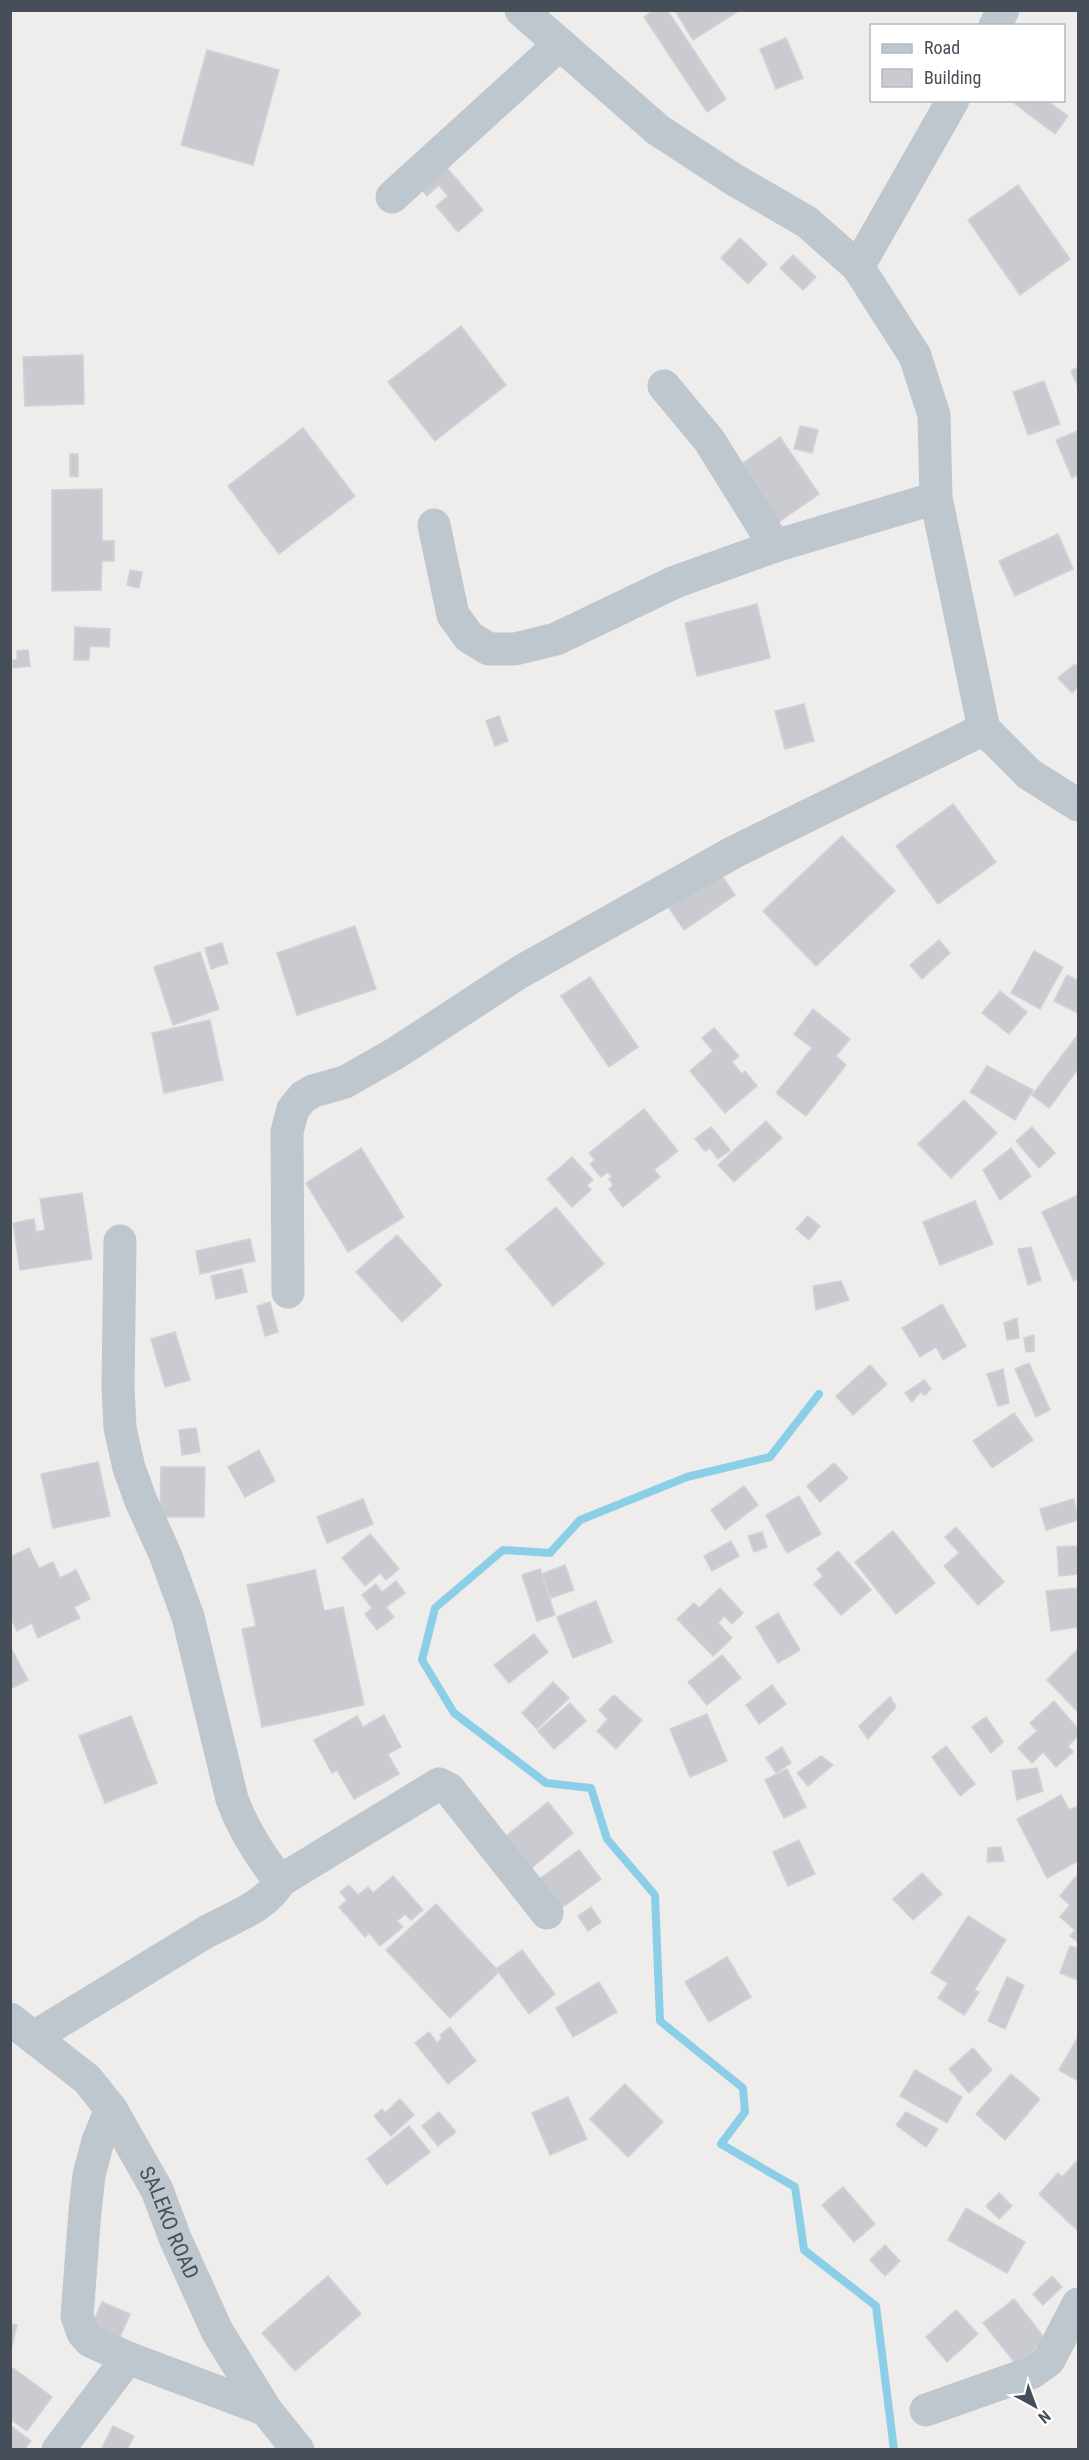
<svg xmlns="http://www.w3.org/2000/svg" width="1089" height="2460" viewBox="0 0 1089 2460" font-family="'Roboto Condensed',sans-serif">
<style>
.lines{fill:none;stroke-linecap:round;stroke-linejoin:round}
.stream{stroke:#8acfe7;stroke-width:8}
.building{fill:#cacbd1;stroke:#d0d2d8;stroke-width:1.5}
.minor{stroke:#bec6ce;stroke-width:33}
.labels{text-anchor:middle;stroke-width:5;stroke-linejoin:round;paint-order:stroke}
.street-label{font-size:21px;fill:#464f59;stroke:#fff}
</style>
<rect width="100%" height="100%" fill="#efecec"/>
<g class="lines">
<polyline class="stream" points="819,1394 770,1457 687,1477 580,1520 550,1553 503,1550 435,1608 422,1660 454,1713 546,1783 591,1788 607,1839 655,1895 660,2021 743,2088 745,2112 721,2144 795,2187 804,2250 876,2306 894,2450"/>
</g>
<g class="building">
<polygon points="654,10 667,10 726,99 707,112 644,17"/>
<polygon points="675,10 740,10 693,40"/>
<polygon points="786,38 803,78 776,89 760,49"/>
<polygon points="207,50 279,70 253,165 181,145"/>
<polygon points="1010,100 1046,100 1068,116 1055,134"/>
<polygon points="447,168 483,210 458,232 436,206 448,196 439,185 427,196 416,183"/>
<polygon points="1018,185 1070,259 1020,295 968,220"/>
<polygon points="740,238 767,264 748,284 721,258"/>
<polygon points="793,255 816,277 803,290 780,268"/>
<polygon points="461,326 506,385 435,441 388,382"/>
<polygon points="83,355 84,404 25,406 23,357"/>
<polygon points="1078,367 1078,387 1071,371"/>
<polygon points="1044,381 1060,424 1028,435 1013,392"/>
<polygon points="800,426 818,430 812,453 794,449"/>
<polygon points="303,428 355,496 279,554 228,486"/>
<polygon points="1078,431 1078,475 1072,478 1056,440"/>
<polygon points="780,437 819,494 776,524 736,468"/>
<polygon points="70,454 78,454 78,477 70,476"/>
<polygon points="102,489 102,541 114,541 114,561 102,561 101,590 52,591 52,490"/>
<polygon points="1058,534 1073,569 1015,596 999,561"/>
<polygon points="130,570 142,572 139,588 127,585"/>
<polygon points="757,604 770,658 697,676 685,623"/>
<polygon points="75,627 110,629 109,647 90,646 89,660 74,660"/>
<polygon points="28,650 30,666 13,668 13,660 17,660 17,651"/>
<polygon points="1075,664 1078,668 1078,687 1072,693 1058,678"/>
<polygon points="804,704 814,741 785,749 775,711"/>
<polygon points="499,716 508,741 495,746 486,721"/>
<polygon points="953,804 996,862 938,904 896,846"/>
<polygon points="842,836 895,891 816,966 763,911"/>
<polygon points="720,873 735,895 684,930 669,908"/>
<polygon points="355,926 376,989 297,1015 277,953"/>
<polygon points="939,940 950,953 922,979 910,965"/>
<polygon points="222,943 228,963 211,969 205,948"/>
<polygon points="1034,951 1063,967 1040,1009 1011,993"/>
<polygon points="200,952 219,1009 173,1025 154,967"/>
<polygon points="1067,975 1078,981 1078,1013 1054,1001"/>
<polygon points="590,977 638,1047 609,1067 561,996"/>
<polygon points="1000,991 1027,1012 1009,1034 982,1013"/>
<polygon points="813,1009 850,1039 836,1056 846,1065 806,1116 776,1093 812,1048 794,1034"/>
<polygon points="210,1020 223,1080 164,1093 152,1033"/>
<polygon points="714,1028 739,1056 732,1062 742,1074 745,1071 757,1086 725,1113 690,1071 713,1051 702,1038"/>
<polygon points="1077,1036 1078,1069 1049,1108 1032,1095"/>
<polygon points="987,1066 1033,1090 1015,1120 970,1092"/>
<polygon points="964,1100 997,1133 951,1178 918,1144"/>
<polygon points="644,1109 678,1151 654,1170 660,1177 623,1207 609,1189 613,1185 609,1179 612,1177 608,1172 601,1177 590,1164 595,1160 589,1153"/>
<polygon points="766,1121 782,1138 734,1182 718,1165"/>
<polygon points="711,1127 730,1150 718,1159 710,1148 705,1151 695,1139"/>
<polygon points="1032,1127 1055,1153 1039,1168 1016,1141"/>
<polygon points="361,1148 404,1217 348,1252 306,1183"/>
<polygon points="1011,1148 1031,1176 1000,1200 983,1170"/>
<polygon points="572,1157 593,1180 587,1185 591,1190 572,1207 547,1179"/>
<polygon points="82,1193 92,1259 20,1270 13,1223 34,1219 36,1232 45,1230 40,1199"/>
<polygon points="1078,1195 1078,1278 1074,1281 1042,1212"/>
<polygon points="975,1201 993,1244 940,1265 923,1222"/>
<polygon points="556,1207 604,1264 553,1306 506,1249"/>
<polygon points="808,1216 820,1226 809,1240 796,1229"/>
<polygon points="397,1235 442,1285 402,1322 356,1272"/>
<polygon points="250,1239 255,1261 200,1274 196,1251"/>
<polygon points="1031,1247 1041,1280 1028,1285 1018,1249"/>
<polygon points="242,1269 247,1292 216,1299 211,1276"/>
<polygon points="841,1281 849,1300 816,1310 813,1286"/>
<polygon points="270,1302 278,1332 265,1336 257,1306"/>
<polygon points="942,1304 966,1346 943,1360 936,1347 920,1357 902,1328"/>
<polygon points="1017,1318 1019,1338 1007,1340 1004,1323"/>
<polygon points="175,1332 190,1380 165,1387 151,1339"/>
<polygon points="1034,1335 1034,1351 1026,1352 1024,1338"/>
<polygon points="1029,1363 1050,1410 1036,1417 1015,1369"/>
<polygon points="870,1365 887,1384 853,1415 836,1396"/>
<polygon points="1003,1369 1009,1403 998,1406 987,1374"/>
<polygon points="924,1380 931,1389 925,1395 920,1392 912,1402 905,1393"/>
<polygon points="1014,1413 1033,1440 992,1468 973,1441"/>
<polygon points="196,1428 200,1452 182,1455 179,1430"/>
<polygon points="259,1450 275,1481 245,1497 228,1467"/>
<polygon points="98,1462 110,1516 53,1528 41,1474"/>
<polygon points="834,1463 848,1478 820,1502 807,1486"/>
<polygon points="161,1467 205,1467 204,1517 160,1517"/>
<polygon points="744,1486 758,1505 725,1530 711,1510"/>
<polygon points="799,1496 821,1534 787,1553 766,1515"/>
<polygon points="363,1499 373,1524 327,1543 317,1517"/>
<polygon points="1074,1499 1078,1520 1046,1530 1040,1509"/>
<polygon points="956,1527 1004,1582 978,1605 944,1566 959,1553 945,1537"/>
<polygon points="893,1531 935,1583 896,1614 855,1562"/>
<polygon points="762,1532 767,1547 754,1552 748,1536"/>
<polygon points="370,1534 399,1569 386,1580 380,1573 365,1586 342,1558"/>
<polygon points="731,1541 739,1556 712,1571 704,1556"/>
<polygon points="1078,1546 1078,1574 1059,1576 1057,1547"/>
<polygon points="29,1548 39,1568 53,1562 60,1578 76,1570 90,1599 74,1607 80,1618 38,1638 32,1623 17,1631 10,1617 10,1557"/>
<polygon points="838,1551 871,1590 841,1615 814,1584 823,1576 817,1569"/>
<polygon points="565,1565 574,1590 551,1598 542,1574"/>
<polygon points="540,1569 555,1615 537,1621 522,1575"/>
<polygon points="315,1570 324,1611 343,1607 364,1705 262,1727 242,1629 256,1626 247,1585"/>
<polygon points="396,1581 405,1593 386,1607 394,1617 377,1630 365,1614 372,1608 362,1595 376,1584 382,1592"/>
<polygon points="720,1588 743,1613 732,1624 724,1616 718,1623 732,1638 713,1656 677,1619 694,1603 699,1608"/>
<polygon points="1077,1588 1078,1627 1051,1631 1046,1591"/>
<polygon points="596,1601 612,1642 573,1658 557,1617"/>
<polygon points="778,1613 800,1650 778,1663 756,1627"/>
<polygon points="534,1634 548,1652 509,1683 494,1665"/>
<polygon points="10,1646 28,1680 10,1689"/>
<polygon points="1077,1650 1078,1651 1078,1712 1047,1680"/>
<polygon points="722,1655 741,1678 707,1705 688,1682"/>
<polygon points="553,1682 569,1698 537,1729 522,1713"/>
<polygon points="772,1685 786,1704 759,1724 746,1705"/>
<polygon points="614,1695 642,1720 616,1749 597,1731 608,1719 599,1710"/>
<polygon points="890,1697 896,1707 868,1739 859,1726"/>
<polygon points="1054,1701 1078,1729 1078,1736 1068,1746 1073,1752 1056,1767 1043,1752 1032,1763 1018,1748 1037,1731 1030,1723"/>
<polygon points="570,1703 586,1721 554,1749 538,1731"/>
<polygon points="707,1714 727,1761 690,1777 670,1729"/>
<polygon points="384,1715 401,1747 388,1754 399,1774 354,1799 337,1770 332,1773 314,1740 357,1716 363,1727"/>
<polygon points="131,1716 157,1783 105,1803 79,1736"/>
<polygon points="986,1717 1003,1742 991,1753 972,1727"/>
<polygon points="946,1746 975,1784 960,1796 932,1757"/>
<polygon points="782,1747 791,1763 776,1773 766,1758"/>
<polygon points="821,1756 833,1765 808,1786 797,1773"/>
<polygon points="1037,1768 1043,1791 1017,1800 1012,1771"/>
<polygon points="787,1769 806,1807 784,1818 765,1780"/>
<polygon points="1061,1795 1069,1810 1078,1806 1078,1861 1047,1878 1017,1819"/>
<polygon points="548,1802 573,1833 527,1872 501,1840"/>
<polygon points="799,1840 815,1874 788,1886 773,1852"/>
<polygon points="1001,1847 1004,1861 987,1862 988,1848"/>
<polygon points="579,1850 601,1879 560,1909 538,1880"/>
<polygon points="922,1873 942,1894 913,1920 893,1899"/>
<polygon points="1078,1874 1078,1942 1070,1936 1075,1930 1060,1917 1070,1905 1060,1896"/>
<polygon points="393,1876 423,1910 411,1920 405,1914 397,1921 403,1927 380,1946 369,1933 365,1937 339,1907 347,1900 340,1892 349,1885 358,1895 368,1887 373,1893"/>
<polygon points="436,1904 499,1972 450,2018 386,1950"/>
<polygon points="591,1907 601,1922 588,1931 578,1916"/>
<polygon points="968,1916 1006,1940 974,1990 979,1992 964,2015 938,1998 948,1983 931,1973"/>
<polygon points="1070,1946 1078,1948 1078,1980 1060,1973"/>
<polygon points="522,1950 555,1994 529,2014 496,1969"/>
<polygon points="727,1957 751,1997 709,2022 685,1982"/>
<polygon points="1007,1977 1024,1985 1005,2029 988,2021"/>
<polygon points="599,1982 617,2012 573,2037 556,2008"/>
<polygon points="450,2027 476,2061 448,2084 415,2043 429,2032 437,2043 442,2038 440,2035"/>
<polygon points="1078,2037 1078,2081 1059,2070"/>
<polygon points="973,2048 992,2070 969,2093 949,2069"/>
<polygon points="915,2070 962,2097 947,2123 900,2096"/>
<polygon points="1011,2074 1040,2099 1005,2140 976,2114"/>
<polygon points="625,2084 663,2122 628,2157 590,2119"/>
<polygon points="568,2097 587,2139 550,2155 532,2113"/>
<polygon points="400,2099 414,2115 391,2136 374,2116 382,2109 385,2113"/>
<polygon points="439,2112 456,2132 438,2146 422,2126"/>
<polygon points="906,2112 938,2129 926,2147 896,2125"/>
<polygon points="409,2126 430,2152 387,2185 367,2159"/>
<polygon points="1076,2162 1078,2165 1078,2231 1039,2194 1058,2173 1062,2177"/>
<polygon points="843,2187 875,2224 854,2242 822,2205"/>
<polygon points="999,2193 1012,2206 999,2219 986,2206"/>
<polygon points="966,2208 1025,2242 1007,2273 948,2240"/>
<polygon points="885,2245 900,2261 885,2276 870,2260"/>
<polygon points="328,2276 361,2314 295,2371 262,2333"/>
<polygon points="1052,2276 1062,2287 1043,2305 1033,2294"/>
<polygon points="1014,2299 1046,2340 1016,2364 983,2323"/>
<polygon points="102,2302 130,2314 118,2342 90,2330"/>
<polygon points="956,2310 978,2334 947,2362 926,2337"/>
<polygon points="10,2324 17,2325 10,2354"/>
<polygon points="13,2368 52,2397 27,2431 10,2419 10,2372"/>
<polygon points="10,2425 31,2441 24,2450 10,2448"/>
<polygon points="113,2426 134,2436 127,2450 101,2450"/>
</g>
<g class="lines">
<g class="minor">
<polyline points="521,10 658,130 733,179 807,222 858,267 915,356 934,415 936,498 984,729 1029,774 1078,805"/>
<polyline points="995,26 1003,10"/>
<polyline points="392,197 560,44"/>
<polyline points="858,267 953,100"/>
<polyline points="664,386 709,440 775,546"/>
<polyline points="434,525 453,615 469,637 489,649 515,649 556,639 675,582 775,546 936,498"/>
<polyline points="288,1292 287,1132 293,1109 303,1097 313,1091 345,1082 396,1053 520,972 734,852 984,729"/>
<polyline points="280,1881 439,1784 449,1789 547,1913"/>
<path id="s1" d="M10,2019L87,2079L111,2109L157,2190L175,2238L217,2331L266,2410L298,2450"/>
<path d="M34,2037C91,2002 148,1967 206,1932C231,1918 266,1907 280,1881C260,1856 243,1830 232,1799L188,1617L165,1554L141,1501L129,1468L120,1428L118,1388L120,1241"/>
<polyline points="111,2109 98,2141 89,2175 85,2211 77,2316 83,2333 90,2341 128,2358 266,2410"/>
<polyline points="926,2410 1031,2373 1049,2360 1078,2304"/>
<polyline points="58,2450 128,2358"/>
</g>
</g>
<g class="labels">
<g class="street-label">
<text dy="7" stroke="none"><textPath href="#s1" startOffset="264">SALEKO ROAD</textPath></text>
</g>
</g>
<rect width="1089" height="2460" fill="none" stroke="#464f59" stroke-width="24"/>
<rect x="870" y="24" width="195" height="78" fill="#ffffff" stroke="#b5b9bd" stroke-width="1.5"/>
<rect x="882" y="44" width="30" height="9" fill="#bec6ce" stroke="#b5b9bd" stroke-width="1.5"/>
<text x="924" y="54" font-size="18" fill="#464f59">Road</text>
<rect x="882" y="69" width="30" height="18" fill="#cacbd1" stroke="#b5b9bd" stroke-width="1.5"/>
<text x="924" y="84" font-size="18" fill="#464f59">Building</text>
<g transform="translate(1035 2406) rotate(139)" stroke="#ffffff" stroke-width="4.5" paint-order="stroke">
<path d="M0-4.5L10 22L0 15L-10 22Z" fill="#464f59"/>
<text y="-9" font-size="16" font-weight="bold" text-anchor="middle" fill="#464f59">N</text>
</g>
</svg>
